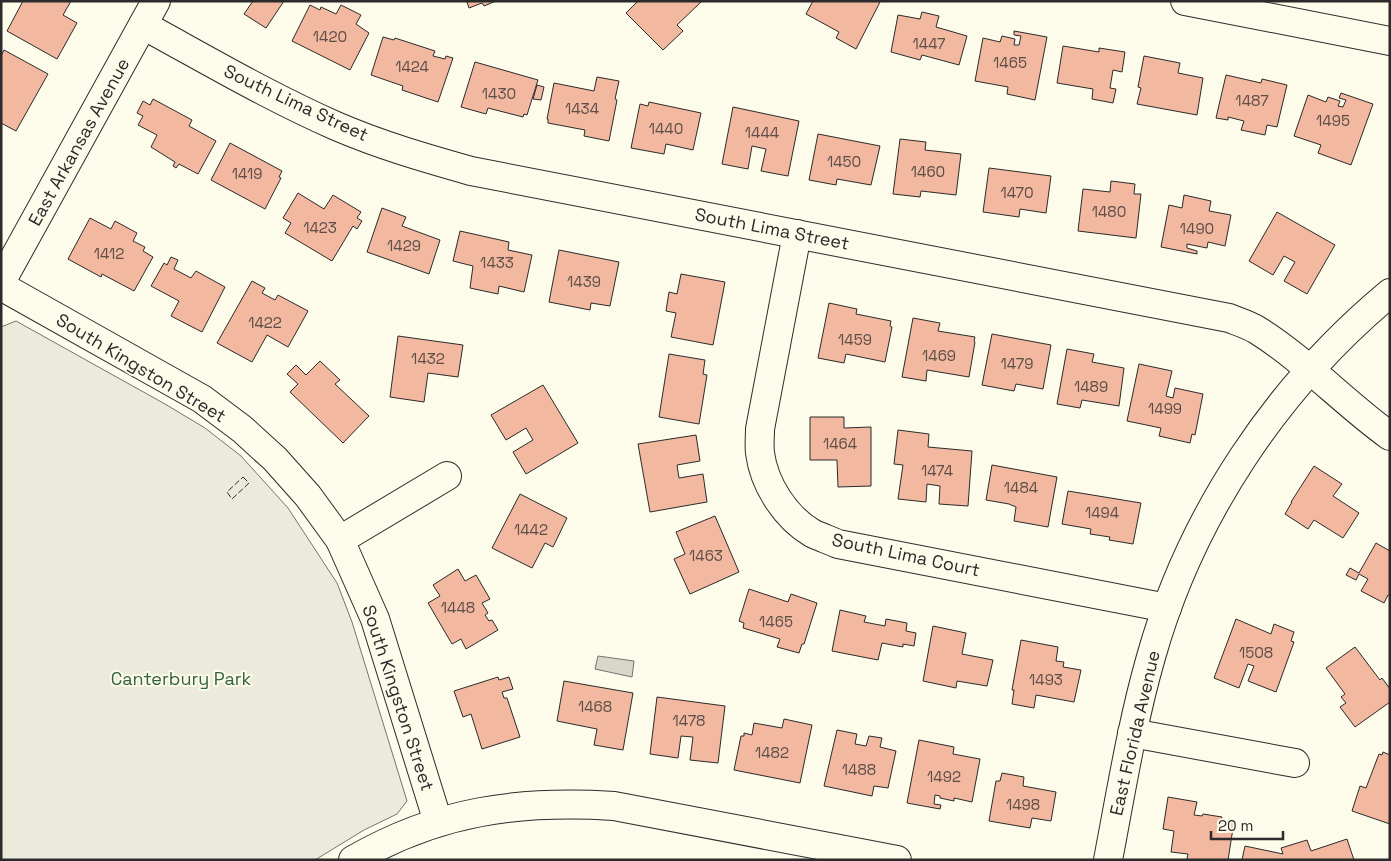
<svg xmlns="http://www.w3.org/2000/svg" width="1391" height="861" viewBox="0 0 1391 861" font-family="'Space Grotesk',sans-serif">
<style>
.green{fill:#ecebdb;stroke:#74746e}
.water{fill:#d8d7c9;stroke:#74746e}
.building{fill:#f2b8a0;stroke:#2b2b2b}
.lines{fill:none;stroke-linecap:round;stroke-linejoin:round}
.minor-casing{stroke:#2b2b2b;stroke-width:30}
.minor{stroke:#fdfbea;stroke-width:28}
.fence{stroke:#2b2b2b;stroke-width:1;stroke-dasharray:6 2.5;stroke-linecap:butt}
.labels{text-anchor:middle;stroke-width:4;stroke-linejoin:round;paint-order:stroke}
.number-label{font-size:15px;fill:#5d4e48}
.street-label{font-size:18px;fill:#2b2b2b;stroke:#fdfbea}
.park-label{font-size:18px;fill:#34623c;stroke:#fdfbea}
</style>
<rect width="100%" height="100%" fill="#fdfbea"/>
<polygon class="green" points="16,321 165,404 205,428 241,456 288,508 337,583 352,622 407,801 397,814 364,830 315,860 1,860 1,327"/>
<polygon class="water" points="598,656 634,661 632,677 595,669"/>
<g class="building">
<polygon points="23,1 71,1 63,15 77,23 57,59 7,31"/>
<polygon points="253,1 284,1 266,28 244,14"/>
<polygon points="464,1 496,1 484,6 482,3 469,8 467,2"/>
<polygon points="638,1 702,1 677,25 683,31 663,50 626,13"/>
<polygon points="813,1 879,1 880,2 856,49 836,38 839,32 806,14"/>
<polygon points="310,5 320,10 321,7 336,14 341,5 361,15 356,24 369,33 350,70 292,41"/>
<polygon points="922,12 939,16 936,27 967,36 959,65 922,55 920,60 891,52 898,15 920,19"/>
<polygon points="1014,31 1047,37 1035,100 1007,94 1008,87 975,81 983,38 1000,42 1002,36 1015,39 1014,45 1019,45 1021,36 1014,35"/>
<polygon points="383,37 394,40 395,38 435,51 433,56 445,59 446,56 453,58 438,102 402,90 403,86 371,75"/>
<polygon points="1063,46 1099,52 1099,48 1125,52 1122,72 1113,70 1110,88 1116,89 1113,103 1092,99 1093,89 1057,83"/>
<polygon points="4,50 48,74 16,131 1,123 1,56"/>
<polygon points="1144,56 1180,63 1178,73 1203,78 1197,115 1137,104 1141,88 1138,87"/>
<polygon points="475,62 538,80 527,115 524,114 523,117 488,108 486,114 461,107"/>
<polygon points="1226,75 1261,83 1262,79 1287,85 1277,127 1267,125 1265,135 1241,130 1244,121 1228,117 1228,120 1216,118"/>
<polygon points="597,77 619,81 615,99 617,100 609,141 584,136 585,130 548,123 548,119 547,119 554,83 594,91"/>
<polygon points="537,85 544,87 541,100 533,99"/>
<polygon points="1341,93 1373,104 1351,165 1318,153 1321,145 1294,136 1308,95 1326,102 1328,97 1340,101 1338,106 1343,107 1346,100 1339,98"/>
<polygon points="153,99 192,120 189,126 216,141 198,174 179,164 176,168 173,166 175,162 151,147 157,135 138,125 143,116 137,113 143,101 150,105"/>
<polygon points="649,102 701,113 693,150 666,144 664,154 631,148 640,104 648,106"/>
<polygon points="733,107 799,121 788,176 761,171 766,149 752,146 748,169 722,164"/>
<polygon points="818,134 880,146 871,185 837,179 836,185 809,180"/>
<polygon points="900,139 926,142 925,150 961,154 956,195 921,191 920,197 893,194"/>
<polygon points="230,143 282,171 279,177 281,178 265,209 211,180"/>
<polygon points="989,168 1051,176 1046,213 1020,209 1019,217 983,212"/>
<polygon points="1111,181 1135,184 1134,194 1141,194 1136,238 1078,231 1083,189 1110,192"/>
<polygon points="298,193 324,209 333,195 361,212 357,218 362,221 357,229 353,226 332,261 285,233 291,223 283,218"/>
<polygon points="1184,195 1211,201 1209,211 1231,215 1225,246 1208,242 1207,248 1187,244 1187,248 1197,251 1197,254 1161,247 1169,205 1182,208"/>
<polygon points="382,208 406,217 402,226 440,240 429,274 367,252"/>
<polygon points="1277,212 1335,245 1307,294 1284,281 1295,262 1284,256 1273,275 1249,261"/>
<polygon points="90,218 111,229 115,221 137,233 133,241 145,247 143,251 153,257 134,291 102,274 101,277 68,259"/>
<polygon points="460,231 509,242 508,250 532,255 524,292 499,286 498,294 470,288 473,266 453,261"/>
<polygon points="559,250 619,262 610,306 591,303 590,310 549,302"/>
<polygon points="171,257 178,260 174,269 191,278 196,271 225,287 202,332 171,316 179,301 151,286 164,263 167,265"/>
<polygon points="681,274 725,282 713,345 671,337 676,313 666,311 669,292 677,294"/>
<polygon points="252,281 265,288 262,293 275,300 278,295 308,311 288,347 267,335 252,362 217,343"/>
<polygon points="829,303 857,309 856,314 891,321 890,326 892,327 885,362 846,354 844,363 818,358"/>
<polygon points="913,318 940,323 938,331 975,337 974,341 975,342 969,377 927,370 926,381 902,377"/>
<polygon points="992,334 1051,345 1043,389 1016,384 1014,391 982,385"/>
<polygon points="398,336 463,345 458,377 428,373 424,402 390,397"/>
<polygon points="1067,349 1094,354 1092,362 1124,368 1119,406 1082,400 1080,408 1057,404"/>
<polygon points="669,354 705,360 703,374 707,375 699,424 659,417"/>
<polygon points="320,361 340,380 335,384 369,416 343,443 290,392 298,384 287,374 296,365 306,375"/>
<polygon points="1139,364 1172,371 1166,396 1173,398 1175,388 1203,394 1195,435 1192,434 1190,443 1159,436 1161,428 1127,421"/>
<polygon points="543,385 578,443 526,474 513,452 533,440 526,428 506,440 491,415"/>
<polygon points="810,417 844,417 844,428 871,427 871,486 838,487 837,460 810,460"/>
<polygon points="898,430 929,434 928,447 972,451 968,506 939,504 940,486 927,484 926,502 898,499 903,465 894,464"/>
<polygon points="696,435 700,461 677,465 679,478 703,474 707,502 650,512 638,444"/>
<polygon points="992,465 1057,477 1048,527 1014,521 1016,507 1009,504 986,500"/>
<polygon points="1314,466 1342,484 1333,496 1359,513 1343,538 1314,520 1308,529 1285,514 1292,502 1291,502"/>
<polygon points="1068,491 1141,503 1133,544 1109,540 1110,537 1090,534 1091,529 1062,524"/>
<polygon points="520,494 567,518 553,547 545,543 532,568 492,548"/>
<polygon points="715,516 739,572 690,594 674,559 685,554 676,532"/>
<polygon points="1376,543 1390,551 1390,595 1388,595 1384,603 1361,591 1368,579 1359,574 1356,580 1346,575 1350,568 1359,573"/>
<polygon points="458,569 465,581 476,575 490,599 482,603 488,613 485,615 489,621 492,620 498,630 466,649 461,639 452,644 428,603 440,596 433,585"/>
<polygon points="749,589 788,602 791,594 817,603 804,644 802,644 799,653 777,647 780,639 743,628 744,623 739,621"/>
<polygon points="840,610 866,616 864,622 885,626 886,619 907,623 906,631 916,633 914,646 903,644 903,647 882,643 878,660 832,651"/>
<polygon points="1236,619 1271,634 1274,624 1294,632 1291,641 1294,642 1276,692 1248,681 1254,666 1248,664 1239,688 1214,678"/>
<polygon points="933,626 966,633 962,654 993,660 987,686 957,681 956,688 923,681"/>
<polygon points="1021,640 1058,647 1056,661 1064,662 1063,667 1081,670 1074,702 1036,695 1034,708 1012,704 1014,690 1012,690"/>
<polygon points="1355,647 1380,680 1382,678 1390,689 1390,702 1355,727 1340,707 1346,703 1341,697 1345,694 1326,668"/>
<polygon points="498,677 499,680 509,677 513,689 502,692 504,698 507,698 520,737 482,749 471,714 463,717 454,691"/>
<polygon points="564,681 633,693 623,750 594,745 597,729 557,721"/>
<polygon points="657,697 725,706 718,763 690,760 693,737 681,736 678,758 650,754"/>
<polygon points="784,719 812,725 800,783 734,770 741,736 744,736 744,733 752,735 754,723 782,728"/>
<polygon points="837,730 857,734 855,744 866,746 869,736 882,738 880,747 896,751 888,788 874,786 872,796 824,786"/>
<polygon points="919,740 954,747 953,754 980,759 972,802 954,798 954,801 940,798 940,796 935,795 934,804 941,805 940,809 907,803"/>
<polygon points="1383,752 1390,755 1390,824 1352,811 1360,786 1366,788 1379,754 1382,755"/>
<polygon points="1002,773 1024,777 1023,786 1056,792 1051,821 1032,818 1030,828 989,821 996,781 1000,781"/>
<polygon points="1168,797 1197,802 1194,815 1202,816 1203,814 1222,817 1221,820 1234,822 1228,860 1191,860 1187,859 1188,854 1171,852 1174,831 1163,829"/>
<polygon points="1347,839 1354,860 1242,860 1245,846 1283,854 1281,848 1307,840 1311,851"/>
</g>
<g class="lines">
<g class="minor-casing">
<g id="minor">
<polyline points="1185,1 1390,41"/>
<path d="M143,25C207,60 270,97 336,126C380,145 425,158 471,171L1229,318C1239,322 1249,325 1257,330C1305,360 1344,403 1390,436"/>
<path d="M797,234L760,429C760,437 759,445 760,453C764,484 785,517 812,533C820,537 829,540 838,544L1167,608"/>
<polyline points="1,282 156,1"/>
<polyline points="1,286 202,399 242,429 275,459 308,496 340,540 375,619 438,822"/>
<polyline points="340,540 447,476"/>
<polyline points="1132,733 1295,763"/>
<path d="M353,860C438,811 517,800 614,806L897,860"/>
<path d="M1108,860C1121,792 1132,723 1151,657C1191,515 1277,387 1390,293"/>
</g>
</g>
<use href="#minor" class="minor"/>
<polygon class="fence" points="243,477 249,483 232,499 227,492"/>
</g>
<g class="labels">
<g class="number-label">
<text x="330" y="42">1420</text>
<text x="929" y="49">1447</text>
<text x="1010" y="68">1465</text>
<text x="412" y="72">1424</text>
<text x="499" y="99">1430</text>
<text x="1252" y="106">1487</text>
<text x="582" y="114">1434</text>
<text x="1333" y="126">1495</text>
<text x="666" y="134">1440</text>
<text x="762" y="138">1444</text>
<text x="844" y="167">1450</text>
<text x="928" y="177">1460</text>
<text x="247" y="179">1419</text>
<text x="1017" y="198">1470</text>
<text x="1109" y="217">1480</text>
<text x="320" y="233">1423</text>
<text x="1197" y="234">1490</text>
<text x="404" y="251">1429</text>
<text x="109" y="259">1412</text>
<text x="497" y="268">1433</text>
<text x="584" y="287">1439</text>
<text x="265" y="328">1422</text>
<text x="855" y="345">1459</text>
<text x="939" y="361">1469</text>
<text x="428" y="364">1432</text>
<text x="1017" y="369">1479</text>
<text x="1091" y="392">1489</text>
<text x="1165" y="414">1499</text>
<text x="840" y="449">1464</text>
<text x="937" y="476">1474</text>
<text x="1021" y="493">1484</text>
<text x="1102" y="518">1494</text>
<text x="531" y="535">1442</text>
<text x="706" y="561">1463</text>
<text x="458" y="613">1448</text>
<text x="776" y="627">1465</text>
<text x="1256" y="658">1508</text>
<text x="1046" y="685">1493</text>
<text x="595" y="712">1468</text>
<text x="689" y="726">1478</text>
<text x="772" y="758">1482</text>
<text x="859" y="775">1488</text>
<text x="944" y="782">1492</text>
<text x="1023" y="810">1498</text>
</g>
<g class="street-label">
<text transform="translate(296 103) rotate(25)" y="6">South Lima Street</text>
<text transform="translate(79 142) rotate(-61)" y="6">East Arkansas Avenue</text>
<text transform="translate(772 229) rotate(11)" y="6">South Lima Street</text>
<text transform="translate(141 368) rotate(31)" y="6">South Kingston Street</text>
<text transform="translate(906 555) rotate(12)" y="6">South Lima Court</text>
<text transform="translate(398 698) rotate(72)" y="6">South Kingston Street</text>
<text transform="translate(1135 733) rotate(-77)" y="6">East Florida Avenue</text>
</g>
<g class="park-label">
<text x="181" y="685">Canterbury Park</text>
</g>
</g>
<rect width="1391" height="861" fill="none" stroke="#2b2b2b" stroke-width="5"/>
<path d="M1211 831v8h72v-8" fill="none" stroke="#2b2b2b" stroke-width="2.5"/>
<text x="1218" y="831" font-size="15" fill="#2b2b2b" stroke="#fdfbea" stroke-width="4" paint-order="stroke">20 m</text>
</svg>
